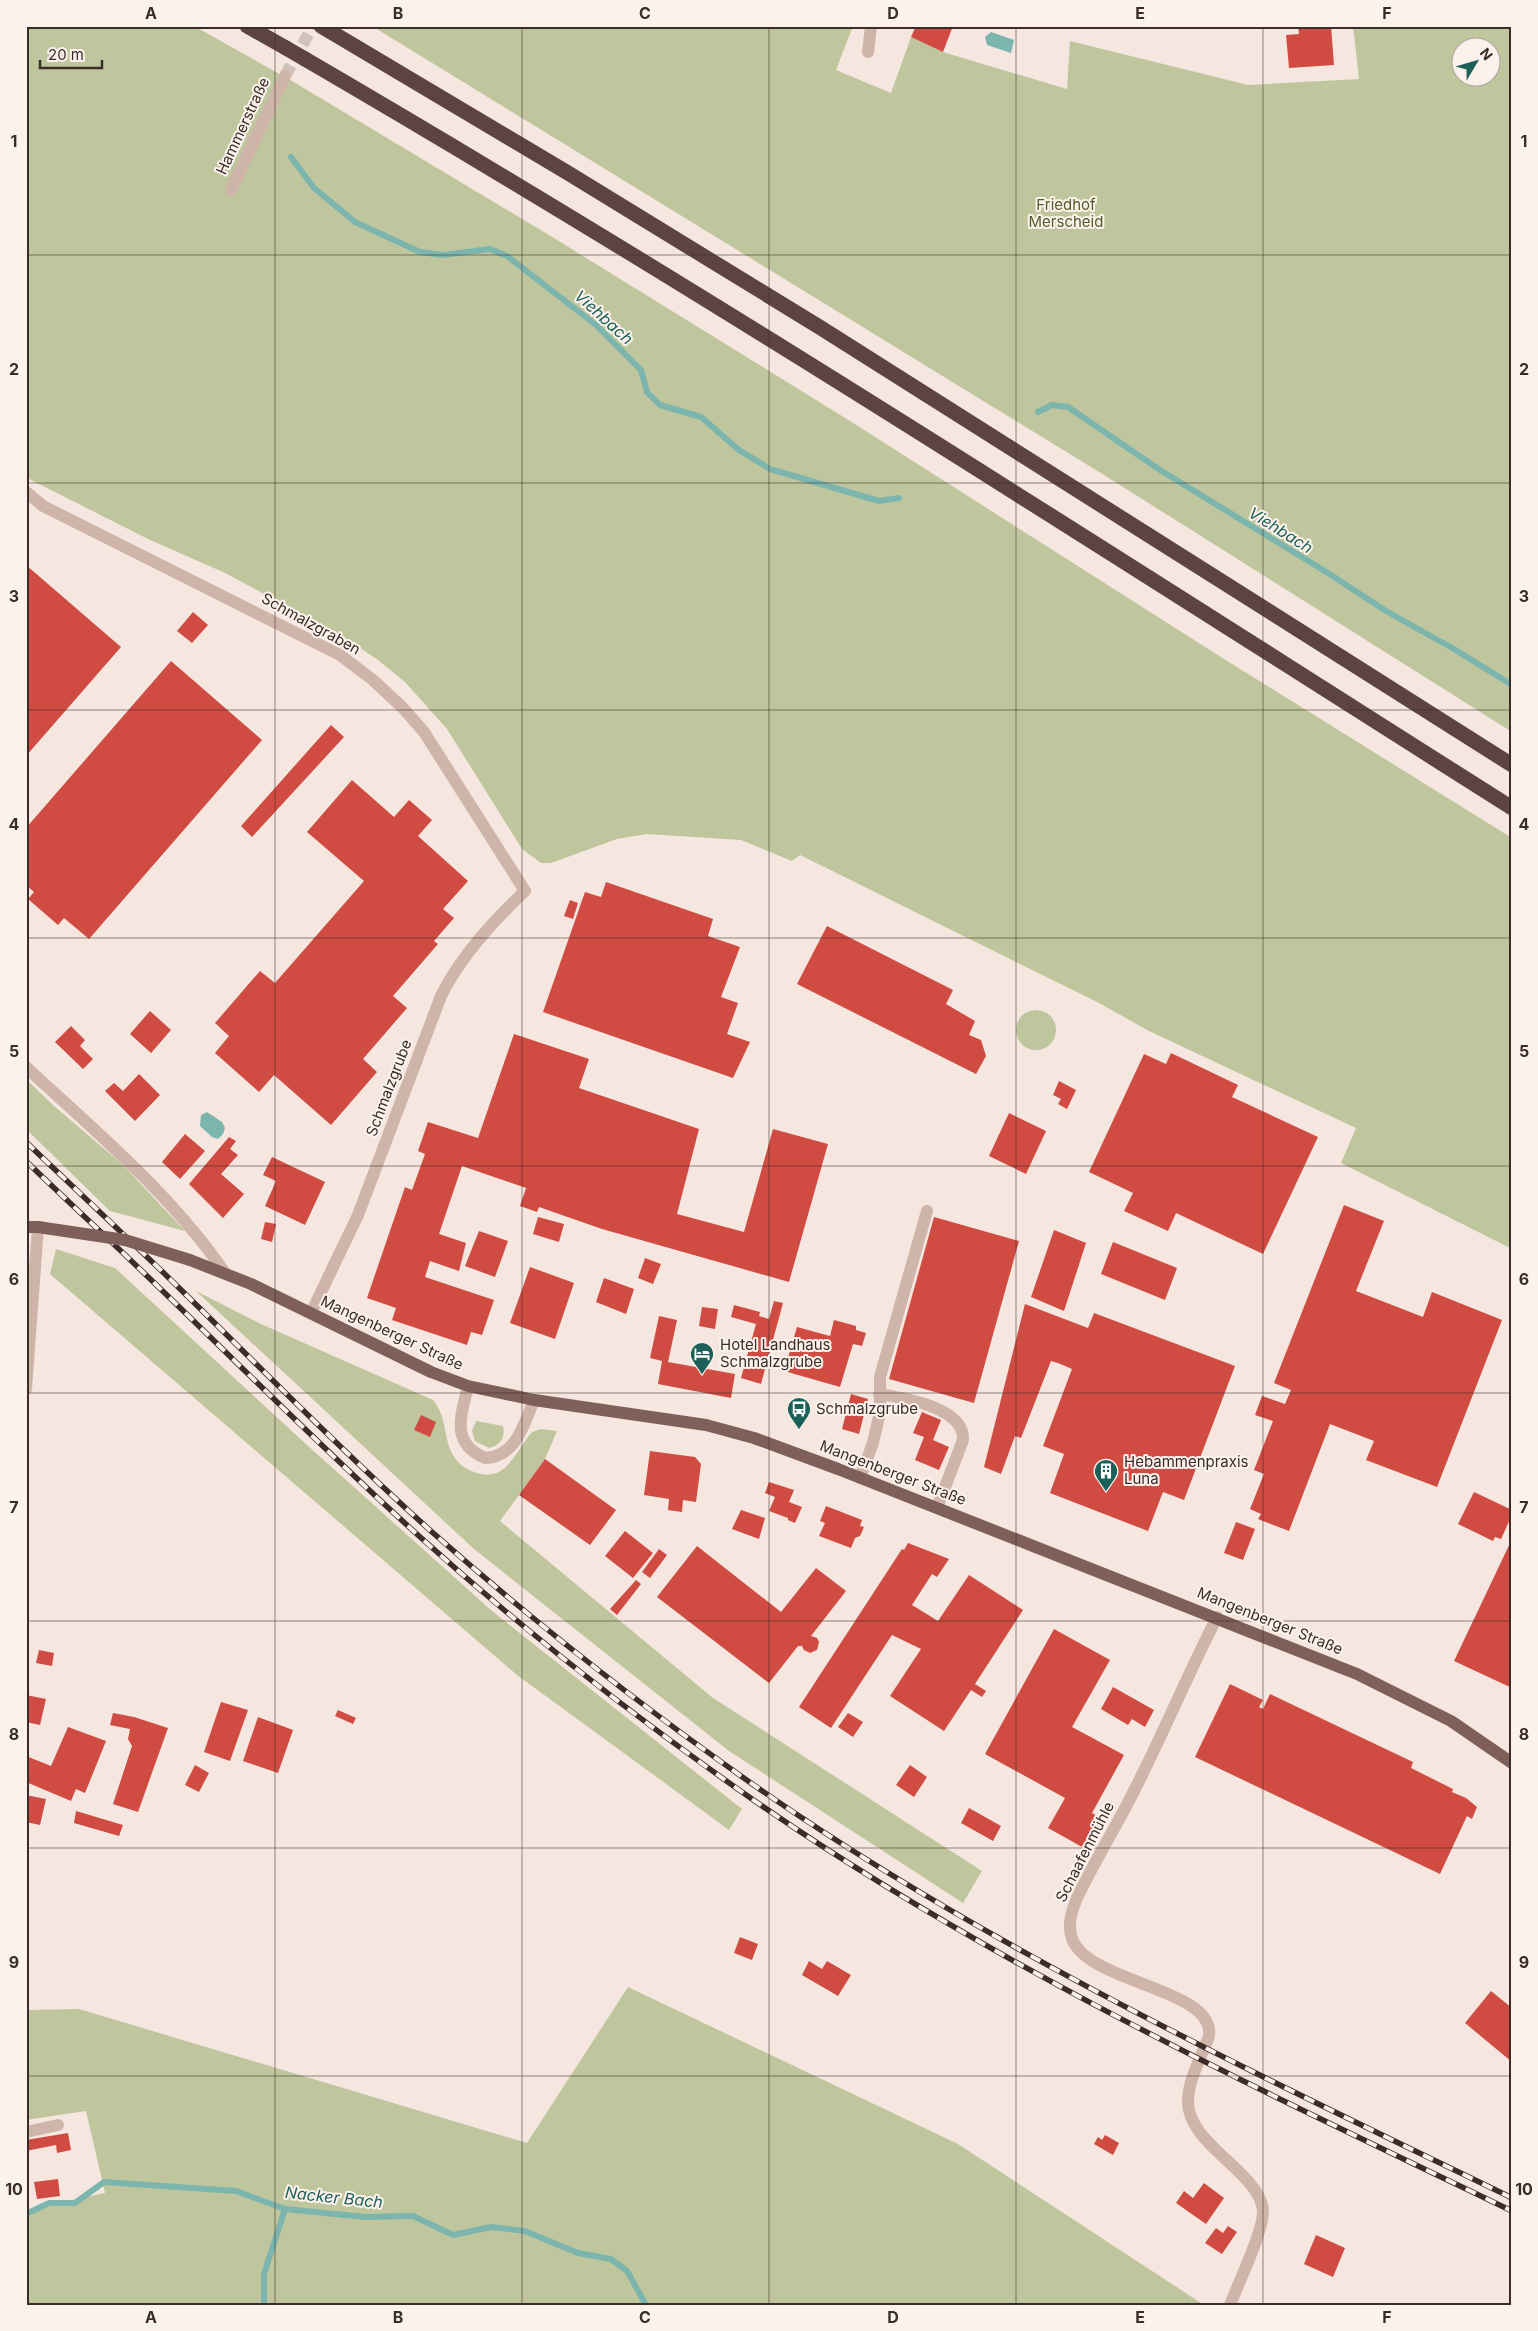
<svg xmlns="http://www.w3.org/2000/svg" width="1538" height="2331" viewBox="0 0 1538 2331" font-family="Inter,sans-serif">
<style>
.green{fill:#bfc69d;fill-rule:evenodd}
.water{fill:#7bb5ad}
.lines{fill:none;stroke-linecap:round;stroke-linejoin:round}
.stream{stroke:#7bb5ad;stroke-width:6}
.building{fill:#d04b42}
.minor-tunnel{stroke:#d0c2bb;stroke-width:12;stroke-dasharray:12 6;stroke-linecap:butt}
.minor{stroke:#cfb4a9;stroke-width:12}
.major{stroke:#7f5f59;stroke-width:12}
.highway{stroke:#5d4440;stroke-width:15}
.rail-casing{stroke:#3b2c2a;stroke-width:5.5}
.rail{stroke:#fcf2ec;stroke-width:4;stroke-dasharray:11;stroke-linecap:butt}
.major-bridge{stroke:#7f5f59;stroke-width:12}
.highway-bridge{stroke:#5d4440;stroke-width:15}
.grid{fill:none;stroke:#3b2c2a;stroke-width:1;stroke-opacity:0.55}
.labels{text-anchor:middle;stroke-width:4;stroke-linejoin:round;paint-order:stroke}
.street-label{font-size:15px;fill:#3b2c2a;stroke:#fcf2ec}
.park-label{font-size:15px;fill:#535c2b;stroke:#fcf2ec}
.poi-label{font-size:15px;fill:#3b2c2a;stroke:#fcf2ec;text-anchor:start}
.water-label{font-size:16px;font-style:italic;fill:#1b6159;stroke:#fcf2ec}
.neatline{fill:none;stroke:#3b2c2a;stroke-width:2}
.grid-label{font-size:16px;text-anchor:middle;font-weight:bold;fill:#3b2c2a}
</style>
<rect width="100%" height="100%" fill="#f5e7df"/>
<g class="green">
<polygon points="26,26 194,26 292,81 549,235 850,421 1224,659 1512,838 1512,1249 1341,1163 1356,1128 1149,1031 1099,1003 800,855 792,861 741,840 647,834 617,839 551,863 541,863 522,849 447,729 405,682 378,660 336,632 223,572 150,540 31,480 26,476"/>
<path d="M372,26H853L836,70L891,93L911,37L943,52L1067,89L1070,41L1248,85L1359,79L1353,26H1512V732L1104,475ZM1460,48H1490V78H1460Z"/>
<circle cx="1036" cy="1030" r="20"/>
<polygon points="26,1079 54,1106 122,1164 185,1231 110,1211 26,1129"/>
<polygon points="56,1249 115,1268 307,1445 492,1611 742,1809 729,1830 517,1675 50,1274"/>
<path d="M196,1291L261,1324L433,1400C444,1413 444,1428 448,1443C451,1454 458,1465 469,1470C506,1487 513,1454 532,1432L541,1429L557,1431L545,1459L500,1521L713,1698L982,1871L963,1903L729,1751L474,1549Z"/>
<path d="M476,1421L503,1426C506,1437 500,1446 489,1448L475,1441L472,1431Z"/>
<polygon points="628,1987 958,2144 1201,2303 1198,2305 26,2305 26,2210 105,2193 86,2111 26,2120 26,2010 79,2009 527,2143"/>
</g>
<g class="water">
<polygon points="991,32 1014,40 1011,53 987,45 985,37"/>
<polygon points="207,1112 222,1122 225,1128 223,1134 218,1139 212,1137 200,1126 201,1115"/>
</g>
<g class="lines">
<g class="stream">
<polyline points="291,157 314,188 355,222 420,252 443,255 490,249 507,256 596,325 641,370 647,392 660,405 701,417 739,450 770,469 879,501 899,498"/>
<polyline points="1038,412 1052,405 1068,407 1160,470 1328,573 1386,611 1454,649 1512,685"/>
<polyline points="26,2214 49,2203 75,2203 104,2182 236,2191 285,2209 365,2217 413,2216 453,2235 491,2227 525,2231 578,2253 611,2259 627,2271 646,2305"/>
<polyline points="264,2305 264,2274 285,2209"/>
</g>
</g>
<g class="building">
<polygon points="916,26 953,26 943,52 911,37"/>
<polygon points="1298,26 1331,26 1334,65 1289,68 1286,35 1299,34"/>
<polygon points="26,565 121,647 26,756"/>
<polygon points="193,612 208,625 192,643 177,631"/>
<polygon points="171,661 262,740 89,939 64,918 58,925 28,899 34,892 26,885 26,828"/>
<polygon points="331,725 344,737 252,837 241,826"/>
<polygon points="352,780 394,817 409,800 432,820 418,836 468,881 443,909 454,918 434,941 438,944 393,996 407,1008 363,1059 377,1072 331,1125 274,1075 259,1092 215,1053 229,1036 215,1023 260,971 275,983 364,881 307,832"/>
<polygon points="606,882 713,919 708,936 740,947 721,997 738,1003 727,1034 750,1042 733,1078 543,1012 585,892 601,897"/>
<polygon points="570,900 578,903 573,919 564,916"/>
<polygon points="827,926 953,990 946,1004 975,1021 969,1035 981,1040 986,1056 976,1074 797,984"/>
<polygon points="150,1011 171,1030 151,1053 130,1034"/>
<polygon points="71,1026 85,1040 80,1046 93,1059 83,1069 55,1042"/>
<polygon points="514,1034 589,1059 579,1088 699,1129 677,1214 744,1232 773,1129 828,1144 789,1282 602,1229 539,1207 537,1212 520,1206 526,1188 462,1166 439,1234 466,1243 459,1271 430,1261 425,1277 494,1300 482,1335 471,1332 467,1345 392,1320 396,1308 367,1298 405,1187 412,1190 425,1154 418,1151 428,1122 478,1138"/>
<polygon points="1171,1053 1238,1085 1232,1097 1318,1137 1263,1254 1176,1213 1168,1231 1124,1211 1133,1193 1089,1172 1144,1054 1166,1064"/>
<polygon points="139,1074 160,1095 135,1121 105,1091 114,1083 123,1091"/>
<polygon points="1059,1081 1076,1090 1067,1109 1058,1104 1061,1099 1053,1095"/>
<polygon points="1009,1113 1046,1131 1026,1174 989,1156"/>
<polygon points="185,1134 205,1151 180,1179 162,1162"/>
<polygon points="229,1137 236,1141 230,1149 238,1155 221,1174 244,1194 223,1218 189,1184"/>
<polygon points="272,1157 325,1182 305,1225 265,1206 276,1181 263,1175"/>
<polygon points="1344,1205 1384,1221 1356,1291 1423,1317 1432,1292 1502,1320 1437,1487 1366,1460 1374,1441 1330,1424 1289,1531 1258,1519 1261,1514 1250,1509 1264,1474 1254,1470 1273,1421 1255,1415 1262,1396 1285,1404 1291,1390 1274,1383"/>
<polygon points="538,1217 564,1224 559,1242 533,1234"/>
<polygon points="934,1217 1019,1241 974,1403 889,1379"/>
<polygon points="265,1222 276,1224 272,1242 261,1239"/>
<polygon points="1054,1230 1086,1243 1064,1311 1031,1297"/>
<polygon points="479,1231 508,1241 495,1277 465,1266"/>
<polygon points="1113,1242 1177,1268 1165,1300 1101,1274"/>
<polygon points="645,1258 661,1264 653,1284 638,1278"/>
<polygon points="530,1267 574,1283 555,1339 510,1323"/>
<polygon points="604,1278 634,1289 626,1314 596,1302"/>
<polygon points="774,1301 783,1303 761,1384 741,1378 756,1324 731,1317 734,1305 760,1312 759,1316 769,1319"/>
<polygon points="1025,1304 1088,1328 1094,1313 1235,1366 1184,1500 1163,1492 1148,1531 1050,1493 1064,1454 1043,1446 1072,1369 1058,1363 1051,1361 1021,1438 1015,1436 1001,1474 984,1467"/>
<polygon points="702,1307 718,1309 715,1329 699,1326"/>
<polygon points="659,1316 677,1320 668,1362 735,1374 731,1398 658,1384 662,1361 650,1358"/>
<polygon points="834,1320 856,1326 856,1330 866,1333 862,1346 853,1344 840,1387 784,1371 797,1327 830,1336"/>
<polygon points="851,1394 868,1399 859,1434 842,1429"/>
<polygon points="922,1412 941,1420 933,1440 949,1447 939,1470 915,1460 924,1437 913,1433"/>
<polygon points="421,1415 436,1422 430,1437 414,1430"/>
<polygon points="650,1451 695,1457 701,1464 696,1502 683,1500 682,1512 668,1510 669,1499 644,1495"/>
<polygon points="545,1459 616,1510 590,1545 519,1495"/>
<polygon points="769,1482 794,1490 789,1502 802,1507 795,1523 788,1520 788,1518 769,1511 775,1497 765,1493"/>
<polygon points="1474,1492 1512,1510 1512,1515 1501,1539 1495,1537 1493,1541 1458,1524"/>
<polygon points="826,1506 862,1520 860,1526 864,1527 860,1536 855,1538 851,1548 819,1536 825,1523 820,1521"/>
<polygon points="741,1510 765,1518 759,1539 732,1529"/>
<polygon points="1236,1522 1255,1529 1243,1560 1224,1553"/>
<polygon points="625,1531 653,1553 633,1578 605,1556"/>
<polygon points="1512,1539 1512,1688 1454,1661"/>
<polygon points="908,1543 949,1559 937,1577 932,1574 912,1605 938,1621 969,1575 1023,1610 975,1684 986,1691 982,1697 971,1690 944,1731 890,1696 921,1649 892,1635 831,1728 799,1707 902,1549 904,1550"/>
<polygon points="697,1546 781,1612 816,1568 846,1591 811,1636 817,1638 819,1642 817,1650 810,1653 804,1650 802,1646 798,1646 769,1683 657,1597"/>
<polygon points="659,1549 667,1555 650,1578 642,1572"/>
<polygon points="636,1580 641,1584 617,1615 610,1609"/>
<polygon points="1054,1629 1110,1660 1072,1727 1124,1755 1092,1813 1101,1818 1096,1828 1099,1829 1093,1840 1090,1838 1084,1848 1048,1828 1065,1798 985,1754"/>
<polygon points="39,1650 54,1653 52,1666 36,1663"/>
<polygon points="1230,1684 1263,1700 1259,1707 1263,1709 1270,1694 1413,1762 1411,1768 1453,1789 1452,1792 1466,1798 1477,1807 1472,1819 1467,1816 1440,1874 1195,1757"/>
<polygon points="1113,1687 1154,1710 1145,1727 1132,1719 1128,1725 1101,1709"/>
<polygon points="26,1695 46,1699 40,1725 26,1722"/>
<polygon points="221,1702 248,1710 230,1761 204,1752"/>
<polygon points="338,1710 356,1718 353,1724 335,1716"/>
<polygon points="113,1713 134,1717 168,1728 138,1812 113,1804 132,1746 128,1739 130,1729 110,1725"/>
<polygon points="848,1713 863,1722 853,1737 838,1727"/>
<polygon points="258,1717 293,1730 278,1773 243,1761"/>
<polygon points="68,1727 106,1741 85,1793 76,1789 71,1801 26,1782 26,1756 51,1766"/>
<polygon points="195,1765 209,1773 199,1792 185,1785"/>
<polygon points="910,1765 927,1777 914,1797 896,1785"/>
<polygon points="26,1795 46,1799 40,1825 26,1822"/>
<polygon points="969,1808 1001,1826 993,1841 961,1823"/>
<polygon points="76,1811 123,1825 119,1836 74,1823"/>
<polygon points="740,1937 758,1944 752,1960 734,1953"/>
<polygon points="809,1961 822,1969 827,1961 851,1975 838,1996 802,1975"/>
<polygon points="1491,1991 1512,2008 1512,2062 1465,2023"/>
<polygon points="68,2133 71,2150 57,2153 56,2145 26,2151 26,2140"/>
<polygon points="1105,2135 1119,2143 1113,2155 1094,2144 1098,2137 1102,2140"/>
<polygon points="58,2179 60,2196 37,2199 34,2182"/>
<polygon points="1204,2183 1224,2198 1206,2224 1176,2203 1184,2191 1193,2198"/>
<polygon points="1228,2226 1237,2232 1222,2254 1205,2243 1216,2228 1223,2233"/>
<polygon points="1316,2235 1345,2248 1333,2277 1304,2264"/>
</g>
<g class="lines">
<polyline class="minor-tunnel" points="285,76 313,26"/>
<g class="minor">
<polyline points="868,52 871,26"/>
<polyline points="231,190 285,76"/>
<path d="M26,492L43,506L340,655L373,680L403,708L424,732L525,891C492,922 461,956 441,996L358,1215L311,1313"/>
<path d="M26,1067C96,1132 171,1194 225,1273"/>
<path d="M468,1386C461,1416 450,1443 485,1458C516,1457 524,1424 534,1400"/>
<polyline points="26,1389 38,1227"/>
<path d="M879,1394C903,1398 965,1407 963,1440L937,1508"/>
<polyline points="860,1478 873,1443 880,1412 880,1377 927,1211"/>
<path d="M1217,1617C1188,1674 1163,1734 1134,1791C1116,1827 1094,1862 1077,1898C1072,1910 1068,1922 1071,1935C1081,1983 1216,1987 1209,2036C1202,2056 1188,2080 1188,2101C1187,2145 1262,2173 1263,2212C1263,2232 1238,2284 1230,2305"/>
<polyline points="26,2132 58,2125"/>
</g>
<g class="major">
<polyline points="26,1227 38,1227"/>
<polyline points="190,1260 251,1284 431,1372 468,1386 534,1400 706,1425 754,1438 838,1469 1357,1674 1451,1721 1512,1763"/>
</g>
<g class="highway">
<polyline points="247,26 286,48"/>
<polyline points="321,26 568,173 821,328 1512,765"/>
<path d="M305,59C714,297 1112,555 1512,808"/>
</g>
<g class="rail-casing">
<g id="rail">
<path d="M26,1142C75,1189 125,1235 173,1282C259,1366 343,1452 432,1532C536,1624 645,1709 758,1788C994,1952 1255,2073 1512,2198"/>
<path d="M26,1161C66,1200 107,1237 146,1275C237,1362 326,1452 419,1536C524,1631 636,1718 752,1799C989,1964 1252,2086 1512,2211"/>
</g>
</g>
<use href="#rail" class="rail"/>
<polyline class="major-bridge" points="38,1227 125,1240 190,1260"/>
<polyline class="highway-bridge" points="286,48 305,59"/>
</g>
<path class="grid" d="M275,26V2305M522,26V2305M769,26V2305M1016,26V2305M1263,26V2305M26,255H1512M26,483H1512M26,710H1512M26,938H1512M26,1166H1512M26,1393H1512M26,1621H1512M26,1848H1512M26,2076H1512"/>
<defs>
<g id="hotel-pin" transform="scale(1.25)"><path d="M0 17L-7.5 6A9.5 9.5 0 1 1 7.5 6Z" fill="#1b6159" stroke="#fcf2ec"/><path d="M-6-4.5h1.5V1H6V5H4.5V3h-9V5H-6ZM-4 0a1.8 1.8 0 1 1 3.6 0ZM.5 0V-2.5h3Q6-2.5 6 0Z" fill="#fff"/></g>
<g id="bus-pin" transform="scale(1.25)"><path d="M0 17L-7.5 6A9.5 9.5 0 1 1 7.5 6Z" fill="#1b6159" stroke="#fcf2ec"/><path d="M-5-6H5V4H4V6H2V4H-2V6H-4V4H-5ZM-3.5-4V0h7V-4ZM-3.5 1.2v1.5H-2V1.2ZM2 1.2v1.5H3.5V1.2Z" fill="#fff"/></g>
<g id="building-pin" transform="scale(1.25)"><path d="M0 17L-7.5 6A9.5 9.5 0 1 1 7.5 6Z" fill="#1b6159" stroke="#fcf2ec"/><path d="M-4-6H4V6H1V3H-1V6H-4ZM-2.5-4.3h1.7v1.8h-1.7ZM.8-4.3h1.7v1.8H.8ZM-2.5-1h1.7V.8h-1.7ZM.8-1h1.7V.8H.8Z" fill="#fff"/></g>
</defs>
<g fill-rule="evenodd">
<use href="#hotel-pin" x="702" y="1354"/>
<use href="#bus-pin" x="799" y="1409"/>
<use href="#building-pin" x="1106" y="1471"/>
</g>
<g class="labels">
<g class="street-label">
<text transform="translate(243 126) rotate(-65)" y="5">Hammerstraße</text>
<text transform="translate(311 624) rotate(29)" y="5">Schmalzgraben</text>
<text transform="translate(389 1088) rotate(-69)" y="5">Schmalzgrube</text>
<text transform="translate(392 1333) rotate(25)" y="5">Mangenberger Straße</text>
<text transform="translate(893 1473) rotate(21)" y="5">Mangenberger Straße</text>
<text transform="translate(1270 1621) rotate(22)" y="5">Mangenberger Straße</text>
<text transform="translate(1085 1852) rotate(-63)" y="5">Schaafenmühle</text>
</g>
<g class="park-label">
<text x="1066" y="210">Friedhof<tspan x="1066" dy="17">Merscheid</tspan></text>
</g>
<g class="poi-label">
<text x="720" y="1350">Hotel Landhaus<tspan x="720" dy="17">Schmalzgrube</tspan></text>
<text x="816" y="1414">Schmalzgrube</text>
<text x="1124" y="1467">Hebammenpraxis<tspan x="1124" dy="17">Luna</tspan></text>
</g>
<g class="water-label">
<text transform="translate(604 317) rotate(42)" y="6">Viehbach</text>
<text transform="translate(1281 530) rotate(32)" y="6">Viehbach</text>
<text transform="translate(334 2197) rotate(6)" y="6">Nacker Bach</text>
</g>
</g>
<rect width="1538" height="2331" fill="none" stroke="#fcf2ec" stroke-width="55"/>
<g transform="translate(1476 62) rotate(52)"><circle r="24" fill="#fcf2ec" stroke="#afa39e"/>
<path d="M0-4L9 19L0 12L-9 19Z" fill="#1b6159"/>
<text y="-8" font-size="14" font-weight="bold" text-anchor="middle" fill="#3b2c2a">N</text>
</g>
<path d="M40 60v8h62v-8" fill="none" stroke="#3b2c2a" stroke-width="2.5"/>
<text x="48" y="60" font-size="15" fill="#3b2c2a" stroke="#fcf2ec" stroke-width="4" paint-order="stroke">20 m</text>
<rect x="28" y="28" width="1482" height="2276" class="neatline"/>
<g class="grid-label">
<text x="151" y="19">A</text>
<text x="398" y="19">B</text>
<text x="645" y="19">C</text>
<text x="893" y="19">D</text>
<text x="1140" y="19">E</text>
<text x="1387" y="19">F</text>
<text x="14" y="147">1</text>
<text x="1524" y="147">1</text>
<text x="14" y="375">2</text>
<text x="1524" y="375">2</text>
<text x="14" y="602">3</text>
<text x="1524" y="602">3</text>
<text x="14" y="830">4</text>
<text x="1524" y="830">4</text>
<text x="14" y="1057">5</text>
<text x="1524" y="1057">5</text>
<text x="14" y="1285">6</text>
<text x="1524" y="1285">6</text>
<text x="14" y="1513">7</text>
<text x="1524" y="1513">7</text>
<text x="14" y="1740">8</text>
<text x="1524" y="1740">8</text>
<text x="14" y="1968">9</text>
<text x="1524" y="1968">9</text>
<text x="14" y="2195">10</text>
<text x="1524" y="2195">10</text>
<text x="151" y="2323">A</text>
<text x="398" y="2323">B</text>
<text x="645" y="2323">C</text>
<text x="893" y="2323">D</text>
<text x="1140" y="2323">E</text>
<text x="1387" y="2323">F</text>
</g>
</svg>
